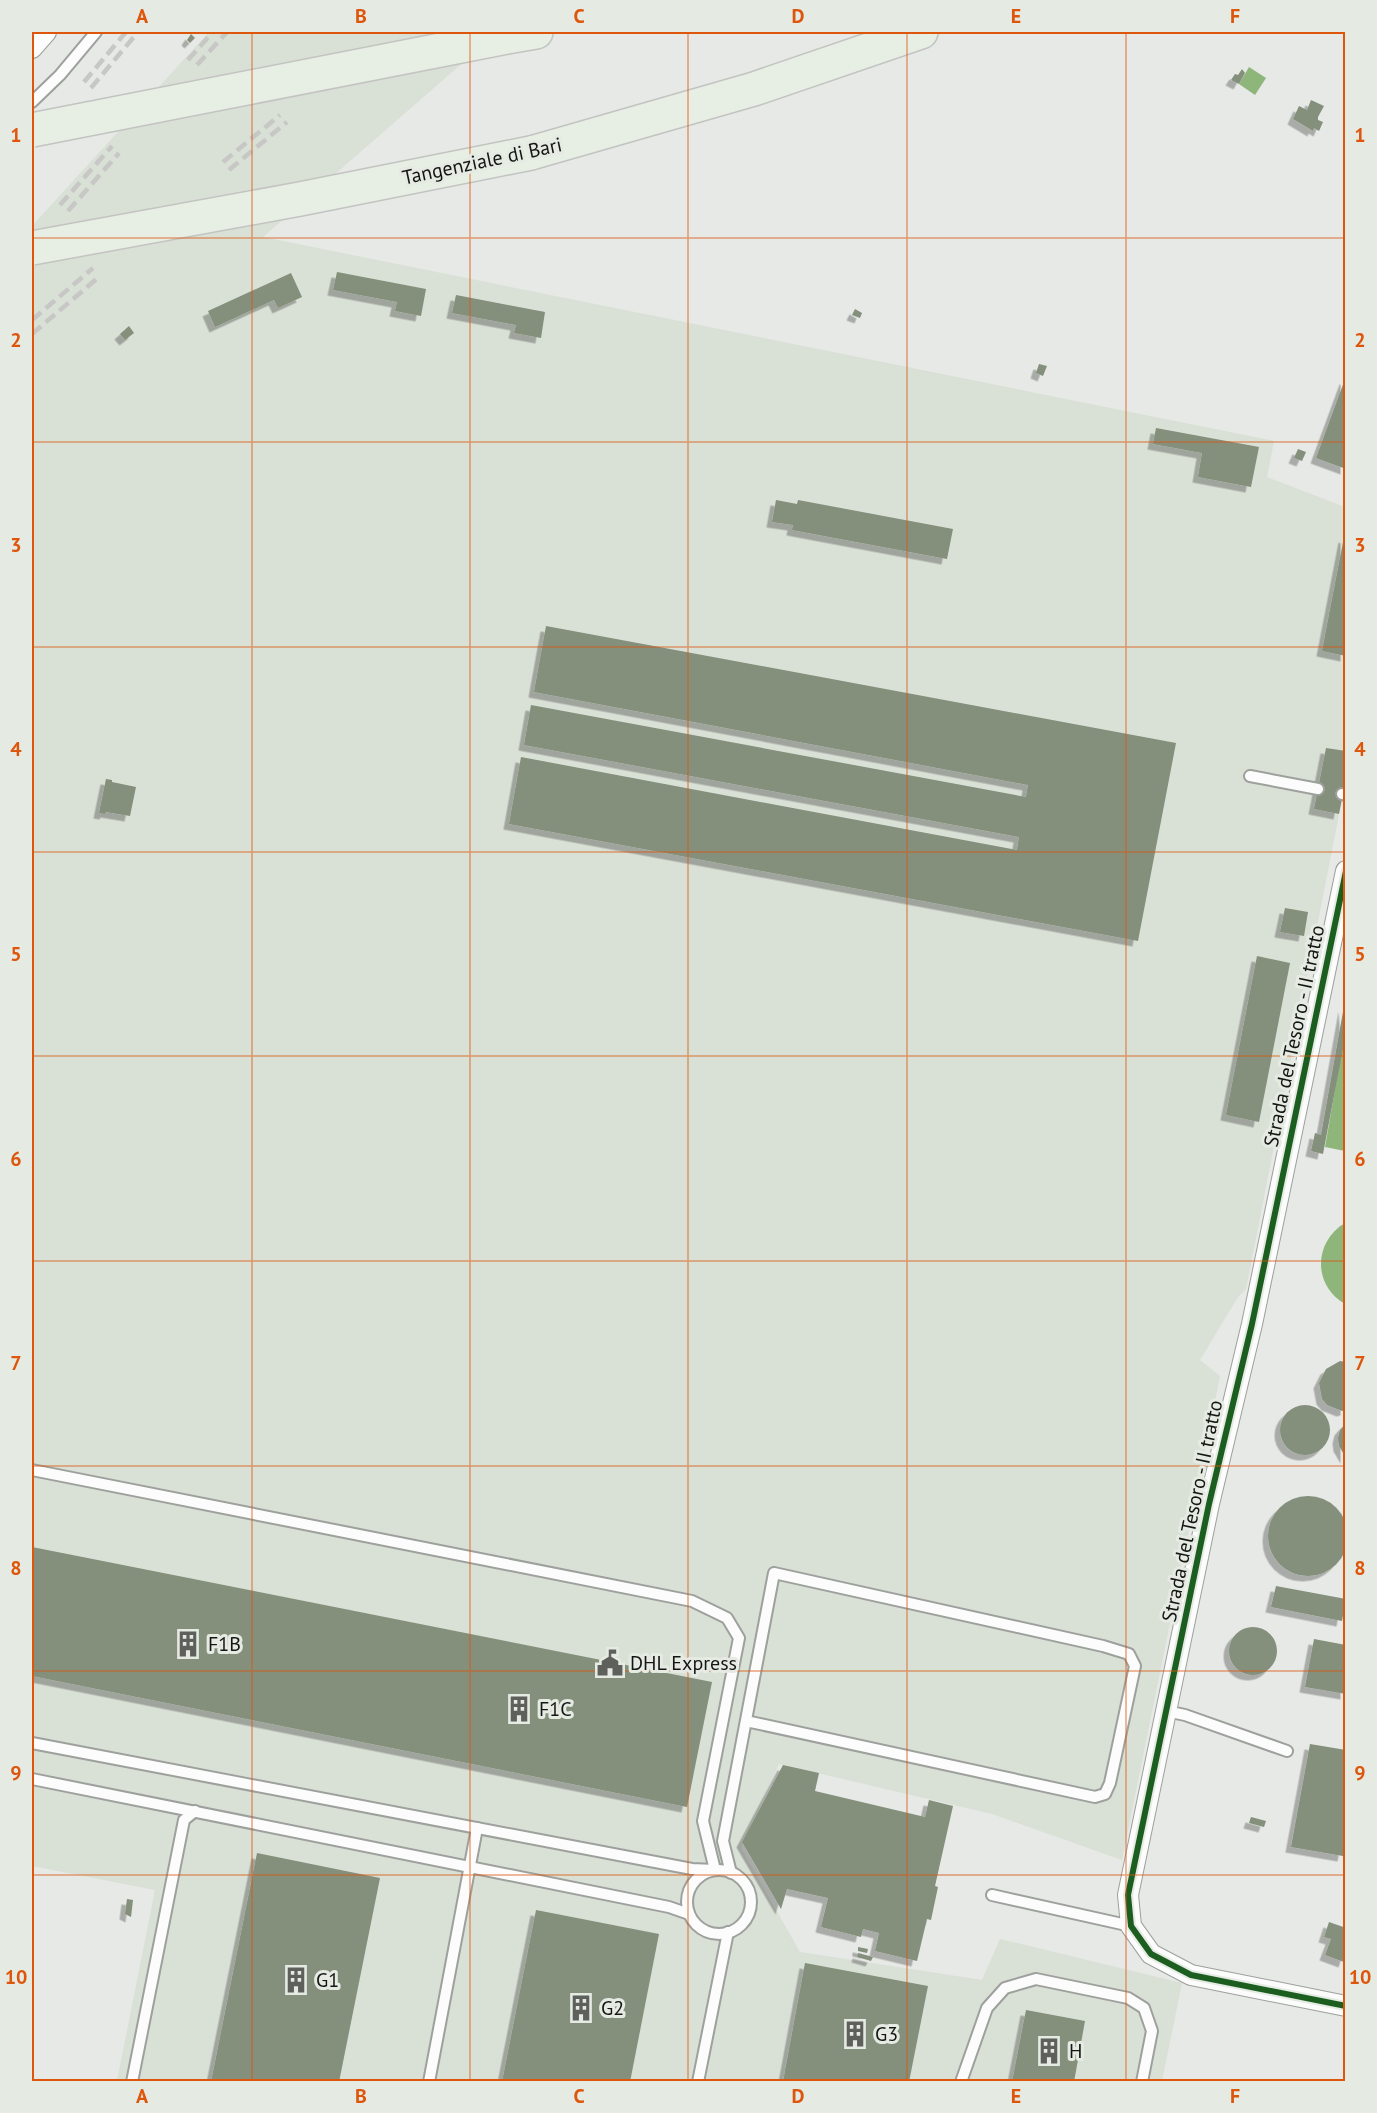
<svg xmlns="http://www.w3.org/2000/svg" width="1377" height="2113" viewBox="0 0 1377 2113" font-family="'PT Sans',sans-serif">
<style>
.built{fill:#d9e0d6}
.water{fill:#8eb57a}
.building{fill:#848f7c;filter:url(#shadow)}
.lines{fill:none;stroke-linecap:round;stroke-linejoin:round}
.service-casing{stroke:#9da09c;stroke-width:14}
.minor-casing{stroke:#9da09c;stroke-width:22}
.trunk-casing{stroke:#c3c4c2;stroke-width:36}
.service{stroke:#fbfcfb;stroke-width:10}
.minor{stroke:#fbfcfb;stroke-width:20}
.trunk{stroke:#e7eee4;stroke-width:33}
.rail{stroke:#c7c7c6;stroke-width:4.5;stroke-dasharray:12 6;stroke-linecap:butt}
.trunk-bridge-casing{stroke:#c3c4c2;stroke-width:36;stroke-linecap:butt}
.trunk-bridge{stroke:#e7eee4;stroke-width:33}
.cycleway-casing{stroke:#e5ebe3;stroke-width:10}
.cycleway{stroke:#1b5e20;stroke-width:6}
.grid{fill:none;stroke:#dd560c;stroke-width:1.5;stroke-opacity:0.55}
.labels{text-anchor:middle;stroke-width:6;stroke-linejoin:round;paint-order:stroke}
.street-label{font-size:20px;fill:#141613;stroke:#e5ebe3}
.poi-label{font-size:20px;fill:#141613;stroke:#e5ebe3;text-anchor:start}
.neatline{fill:none;stroke:#dd560c;stroke-width:2}
.grid-label{font-size:20px;text-anchor:middle;font-weight:bold;fill:#dd560c}
</style>
<defs>
<filter id="shadow"><feDropShadow dx="-5.5" dy="5.5" stdDeviation="0" flood-color="#0004"/></filter>
</defs>
<rect width="100%" height="100%" fill="#e6e9e5"/>
<polygon class="built" points="209,32 498,32 263,237 1274,441 1267,477 1345,507 1345,784 1246,1289 1238,1297 1200,1360 1220,1376 1122,1860 992,1814 779,1764 741,1848 800,1952 982,1980 1000,1939 1182,1983 1162,2081 117,2081 155,1890 32,1866 32,226"/>
<g class="water">
<polygon points="1249,67 1266,78 1255,95 1239,84"/>
<polygon points="1345,1033 1345,1151 1325,1147"/>
<path d="M1345,1223V1304C1313,1286 1313,1242 1345,1223Z"/>
</g>
<g class="building">
<polygon points="191,34 195,38 190,43 187,40"/>
<polygon points="1242,69 1245,73 1239,84 1231,80 1235,74 1238,75"/>
<polygon points="1311,100 1324,106 1318,117 1318,120 1323,122 1319,131 1314,128 1313,131 1293,119 1299,106 1307,110"/>
<polygon points="337,272 426,289 421,316 395,311 397,302 333,290"/>
<polygon points="291,273 302,297 278,308 274,300 215,327 208,311"/>
<polygon points="456,295 545,312 541,338 514,333 516,325 452,313"/>
<polygon points="855,309 862,313 860,318 852,315"/>
<polygon points="129,326 134,333 125,340 120,334"/>
<polygon points="1039,364 1047,366 1043,376 1036,373"/>
<polygon points="1345,379 1346,379 1346,469 1316,458"/>
<polygon points="1156,428 1259,447 1251,487 1198,477 1202,453 1153,444"/>
<polygon points="1298,449 1306,452 1302,461 1294,458"/>
<polygon points="776,500 797,504 798,500 953,529 947,559 792,530 793,525 772,522"/>
<polygon points="1344,537 1346,538 1346,656 1322,651"/>
<polygon points="546,626 1176,743 1138,941 509,824 521,757 1017,850 1019,837 524,745 531,705 1026,797 1028,785 534,692"/>
<polygon points="1326,748 1346,751 1346,779 1339,814 1314,809"/>
<polygon points="106,779 112,780 112,782 136,787 130,816 106,812 105,814 99,813"/>
<polygon points="1285,908 1308,912 1304,936 1280,932"/>
<polygon points="1257,956 1290,963 1259,1122 1226,1115"/>
<polygon points="1344,1006 1346,1033 1323,1154 1311,1151 1315,1133 1321,1135"/>
<polygon points="1340,1361 1346,1362 1346,1410 1342,1411 1327,1405 1322,1399 1319,1383 1326,1369"/>
<circle cx="1305" cy="1430" r="25"/>
<polygon points="1346,1423 1346,1458 1339,1446 1338,1438 1340,1430"/>
<circle cx="1308" cy="1536" r="40"/>
<polygon points="32,1547 712,1682 687,1807 32,1676"/>
<polygon points="1276,1586 1346,1599 1342,1621 1271,1607"/>
<circle cx="1253" cy="1651" r="24"/>
<polygon points="1314,1639 1346,1645 1346,1694 1305,1687"/>
<polygon points="1310,1744 1346,1750 1346,1840 1343,1856 1291,1847"/>
<polygon points="783,1765 819,1773 815,1791 925,1817 929,1800 953,1806 935,1886 938,1887 931,1920 927,1919 917,1961 875,1951 879,1933 863,1929 861,1937 821,1927 828,1898 787,1889 781,1909 742,1842"/>
<polygon points="1251,1817 1266,1821 1264,1827 1249,1823"/>
<polygon points="257,1853 380,1878 339,2082 211,2082"/>
<polygon points="127,1899 133,1900 131,1917 125,1914"/>
<polygon points="536,1910 659,1934 630,2082 502,2082"/>
<polygon points="1329,1922 1346,1928 1346,1956 1344,1962 1325,1955 1331,1939 1324,1937"/>
<polygon points="858,1947 868,1949 867,1953 858,1951"/>
<polygon points="858,1953 873,1957 871,1961 857,1957"/>
<polygon points="805,1963 928,1986 909,2082 783,2082"/>
<polygon points="1026,2010 1085,2021 1074,2082 1012,2082"/>
</g>
<g class="lines">
<g class="service-casing">
<g id="service">
<polyline points="32,102 60,75 96,32"/>
<polyline points="1250,776 1318,789"/>
<polyline points="1342,794 1346,795"/>
<polyline points="32,1470 692,1601 727,1618 739,1638 703,1821 715,1870 692,1869 32,1743"/>
<polyline points="1166,1711 1185,1715 1287,1751"/>
<polyline points="32,1779 669,1907 689,1914"/>
<circle cx="719" cy="1902" r="32"/>
<polyline points="731,1873 723,1841 774,1573 1103,1646 1129,1654 1135,1666 1110,1783 1105,1794 1095,1797 746,1721"/>
<polyline points="992,1895 1131,1926"/>
<polyline points="132,2082 184,1820 195,1811"/>
<polyline points="429,2082 477,1828"/>
<polyline points="698,2082 728,1932"/>
<polyline points="961,2082 987,2008 1005,1988 1036,1979 1128,1998 1144,2008 1152,2031 1142,2082"/>
</g>
</g>
<g class="minor-casing">
<g id="minor">
<polyline points="32,48 46,32"/>
<polyline points="1346,871 1252,1324 1209,1504 1128,1895 1131,1926 1151,1954 1191,1975 1346,2006"/>
</g>
</g>
<g class="trunk-casing">
<g id="trunk">
<polyline points="507,37 536,32"/>
<polyline points="531,153 754,89 921,32"/>
</g>
</g>
<use href="#service" class="service"/>
<use href="#minor" class="minor"/>
<use href="#trunk" class="trunk"/>
<g class="rail">
<polyline points="188,60 213,32"/>
<polyline points="197,65 227,32"/>
<polyline points="84,82 126,32"/>
<polyline points="91,88 138,32"/>
<polyline points="223,162 280,115"/>
<polyline points="229,170 287,122"/>
<polyline points="60,205 112,146"/>
<polyline points="68,211 119,153"/>
<polyline points="32,320 93,268"/>
<polyline points="32,334 100,276"/>
</g>
<g class="trunk-bridge-casing">
<g id="trunk-bridge">
<polyline points="32,130 507,37"/>
<polyline points="32,248 300,199 531,153"/>
</g>
</g>
<use href="#trunk-bridge" class="trunk-bridge"/>
<g class="cycleway-casing">
<polyline id="cycleway" points="1346,871 1252,1324 1209,1504 1128,1895 1131,1926 1151,1954 1191,1975 1346,2006"/>
</g>
<use href="#cycleway" class="cycleway"/>
</g>
<path class="grid" d="M252,32V2082M470,32V2082M688,32V2082M907,32V2082M1126,32V2082M32,238H1346M32,442H1346M32,647H1346M32,852H1346M32,1056H1346M32,1261H1346M32,1466H1346M32,1671H1346M32,1875H1346"/>
<defs>
<g id="building-bare" transform="scale(2.07)"><path d="M-4-6H4V6H1V3H-1V6H-4ZM-2.5-4.3h1.7v1.8h-1.7ZM.8-4.3h1.7v1.8H.8ZM-2.5-1h1.7V.8h-1.7ZM.8-1h1.7V.8H.8Z" fill="#5e605c" stroke="#e5ebe3" stroke-width="2.5" paint-order="stroke"/></g>
<g id="civic-bare" transform="scale(2.07)"><path d="M-.6-6.5H3V-4.5H.6V-3L4-1V1h2V6H-6V1h2V-1L-.6-3ZM-1.2 2.5V6h2.4V2.5Z" fill="#5e605c" stroke="#e5ebe3" stroke-width="2.5" paint-order="stroke"/></g>
</defs>
<g fill-rule="evenodd">
<use href="#building-bare" x="188" y="1644"/>
<use href="#civic-bare" x="610" y="1663"/>
<use href="#building-bare" x="519" y="1709"/>
<use href="#building-bare" x="296" y="1980"/>
<use href="#building-bare" x="581" y="2008"/>
<use href="#building-bare" x="855" y="2034"/>
<use href="#building-bare" x="1049" y="2051"/>
</g>
<g class="labels">
<g class="street-label">
<text transform="translate(482 161) rotate(-12)" y="7">Tangenziale di Bari</text>
<text transform="translate(1294 1036) rotate(-78)" y="7">Strada del Tesoro - II tratto</text>
<text transform="translate(1192 1511) rotate(-78)" y="7">Strada del Tesoro - II tratto</text>
</g>
<g class="poi-label">
<text x="208" y="1651">F1B</text>
<text x="630" y="1670">DHL Express</text>
<text x="539" y="1716">F1C</text>
<text x="316" y="1987">G1</text>
<text x="601" y="2015">G2</text>
<text x="875" y="2041">G3</text>
<text x="1069" y="2058">H</text>
</g>
</g>
<rect width="1377" height="2113" fill="none" stroke="#e5ebe3" stroke-width="66"/>
<rect x="33" y="33" width="1311" height="2047" class="neatline"/>
<g class="grid-label">
<text x="142" y="23">A</text>
<text x="361" y="23">B</text>
<text x="579" y="23">C</text>
<text x="798" y="23">D</text>
<text x="1016" y="23">E</text>
<text x="1235" y="23">F</text>
<text x="16" y="142">1</text>
<text x="1360" y="142">1</text>
<text x="16" y="347">2</text>
<text x="1360" y="347">2</text>
<text x="16" y="552">3</text>
<text x="1360" y="552">3</text>
<text x="16" y="756">4</text>
<text x="1360" y="756">4</text>
<text x="16" y="961">5</text>
<text x="1360" y="961">5</text>
<text x="16" y="1166">6</text>
<text x="1360" y="1166">6</text>
<text x="16" y="1370">7</text>
<text x="1360" y="1370">7</text>
<text x="16" y="1575">8</text>
<text x="1360" y="1575">8</text>
<text x="16" y="1780">9</text>
<text x="1360" y="1780">9</text>
<text x="16" y="1984">10</text>
<text x="1360" y="1984">10</text>
<text x="142" y="2103">A</text>
<text x="361" y="2103">B</text>
<text x="579" y="2103">C</text>
<text x="798" y="2103">D</text>
<text x="1016" y="2103">E</text>
<text x="1235" y="2103">F</text>
</g>
</svg>
